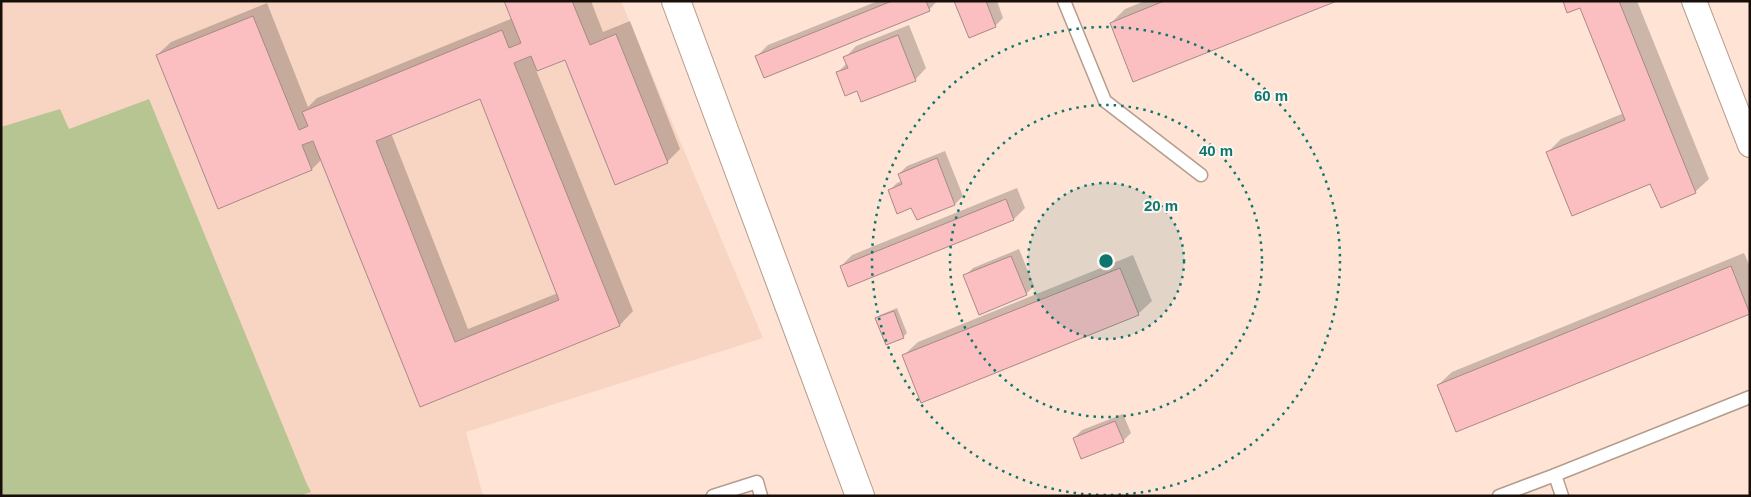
<svg xmlns="http://www.w3.org/2000/svg" width="1751" height="497" viewBox="0 0 1751 497" font-family="Helvetica,sans-serif">
<style>
.built{fill:#f8d5c2}
.green{fill:#b6c591}
.shadow{fill:#0003;fill-rule:evenodd}
.building{fill:#fbbfc1;stroke:#a8898a;fill-rule:evenodd}
.lines{fill:none;stroke-linecap:round;stroke-linejoin:round}
.service-casing{stroke:#b59c8d;stroke-width:15}
.minor-casing{stroke:#b59c8d;stroke-width:26}
.tertiary-casing{stroke:#b59c8d;stroke-width:30}
.service{stroke:#fff;stroke-width:12}
.minor{stroke:#fff;stroke-width:24}
.tertiary{stroke:#fff;stroke-width:28}
.ring{fill:none;stroke:#0f766e;stroke-width:2.5;stroke-dasharray:2.5 5}
.centre{fill:#0f766e;stroke:#fbf6f2;stroke-width:2.5}
.ring-label{font-size:15px;text-anchor:middle;font-weight:bold;fill:#0f766e;stroke:#fbf6f2;stroke-width:4;stroke-linejoin:round;paint-order:stroke}
</style>
<rect width="100%" height="100%" fill="#ffe3d4"/>
<polygon class="built" points="1,1 621,1 763,338 466,432 483,496 1,496"/>
<polygon class="green" points="149,99 306,482 311,492 299,496 1,496 1,127 60,109 69,129"/>
<g class="shadow">
<path d="M506,1H591L603,32L630,21L680,149L667,162L565,58L536,70L633,311L620,325L420,406L321,160L312,169L157,55L171,42L267,3L308,107L317,98L513,18ZM481,97L558,293L468,329L391,133Z"/>
<polygon points="878,1 937,1 929,10 757,56 768,45"/>
<polygon points="955,1 997,1 1003,18 995,26"/>
<polygon points="1145,1 1334,1 1111,23 1125,9"/>
<polygon points="1564,1 1637,1 1709,179 1695,192 1651,182 1548,152 1561,139 1624,113 1581,6"/>
<polygon points="909,25 926,68 915,80 858,90 837,73 847,63 845,58 856,46"/>
<polygon points="945,151 963,196 955,204 917,219 912,206 889,191 897,183 902,181 899,174 907,166"/>
<polygon points="1017,188 1025,208 1014,219 841,266 852,255"/>
<polygon points="1019,249 1034,286 1026,294 965,276 973,268"/>
<polygon points="1744,253 1750,267 1749,312 1438,385 1452,372"/>
<polygon points="1133,255 1152,301 1138,314 904,355 918,342"/>
<polygon points="897,308 907,333 903,337 876,319 880,315"/>
<polygon points="1123,414 1131,433 1123,441 1074,438 1082,430"/>
</g>
<g class="building">
<path d="M504,1H572L590,45L616,34L668,163L615,185L565,60L537,71L531,56L514,63L620,326L420,407L313,141L302,145L312,170L218,209L156,55L253,16L299,130L308,126L302,112L502,30L509,48L521,43ZM480,99L559,300L455,342L376,141Z"/>
<polygon points="892,1 926,1 930,11 764,78 755,56"/>
<polygon points="954,1 986,1 996,27 969,38"/>
<polygon points="1164,1 1337,1 1133,82 1110,23"/>
<polygon points="1563,1 1619,1 1696,193 1661,208 1650,184 1572,216 1546,152 1625,120 1580,8 1567,13"/>
<polygon points="898,35 916,81 861,102 857,91 845,96 836,72 848,68 843,57"/>
<polygon points="937,158 955,205 917,220 911,208 897,214 888,190 902,184 898,174"/>
<polygon points="1006,199 1014,220 848,287 840,266"/>
<polygon points="1011,256 1027,295 979,315 963,275"/>
<polygon points="1731,266 1750,314 1456,432 1437,385"/>
<polygon points="1120,268 1139,315 921,403 902,355"/>
<polygon points="894,311 904,338 886,345 875,318"/>
<polygon points="1115,421 1124,442 1081,459 1073,438"/>
</g>
<g class="lines">
<g class="service-casing">
<g id="service">
<polyline points="1064,1 1105,101 1201,175"/>
<polyline points="713,496 757,482 761,496"/>
<polyline points="1499,496 1555,475"/>
<polyline points="1562,496 1555,475 1750,397"/>
</g>
</g>
<g class="minor-casing">
<polyline id="minor" points="1694,1 1750,145"/>
</g>
<g class="tertiary-casing">
<polyline id="tertiary" points="676,1 860,496"/>
</g>
<use href="#service" class="service"/>
<use href="#minor" class="minor"/>
<use href="#tertiary" class="tertiary"/>
</g>
<circle cx="1106" cy="261" r="78" fill="#0f766e" fill-opacity=".12"/>
<g class="ring">
<circle cx="1106" cy="261" r="78"/>
<circle cx="1106" cy="261" r="156"/>
<circle cx="1106" cy="261" r="234"/>
</g>
<circle cx="1106" cy="261" r="8" class="centre"/>
<g class="ring-label">
<text x="1271" y="101">60 m</text>
<text x="1216" y="156">40 m</text>
<text x="1161" y="211">20 m</text>
</g>
<rect width="1751" height="497" fill="none" stroke="#180f0a" stroke-width="5"/>
</svg>
